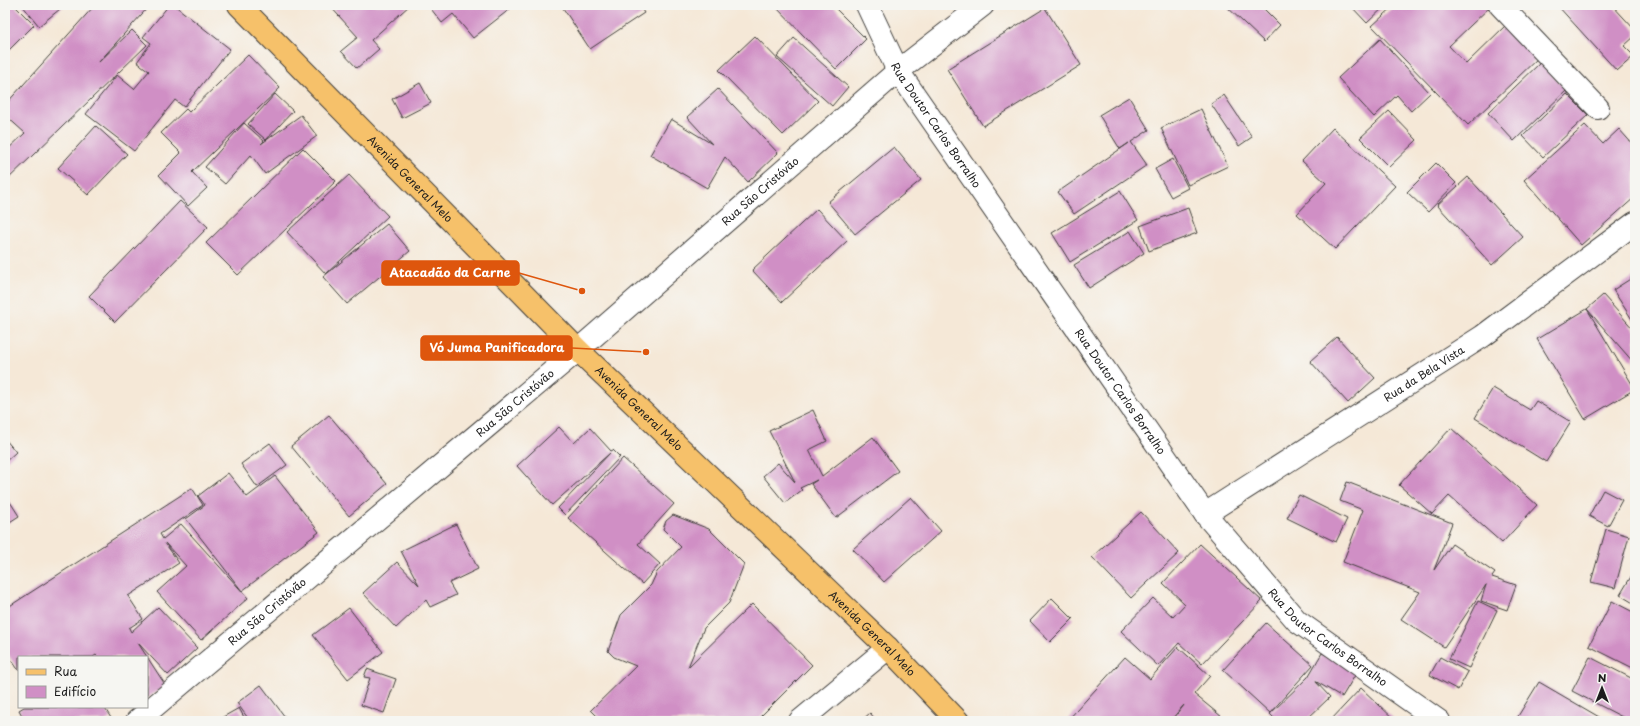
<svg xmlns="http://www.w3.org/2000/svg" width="1640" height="726" viewBox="0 0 1640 726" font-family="'Playpen Sans',sans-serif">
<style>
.building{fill:#d08fc5}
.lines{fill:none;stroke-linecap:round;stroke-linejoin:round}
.minor-casing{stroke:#3d3b38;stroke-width:24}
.major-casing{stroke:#3d3b38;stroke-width:24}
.minor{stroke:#fff;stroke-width:22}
.major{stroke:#f6c16b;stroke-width:22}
.labels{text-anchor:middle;stroke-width:4;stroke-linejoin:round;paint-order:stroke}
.street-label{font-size:11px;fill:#1c1c1c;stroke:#f6f6f2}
.leader{fill:none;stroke:#de560d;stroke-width:1.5}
.callout-dot{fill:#de560d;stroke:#f6f6f2;stroke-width:1.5}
.callout{fill:#de560d;stroke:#de560d;stroke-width:1.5}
.callout-label{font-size:12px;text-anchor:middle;font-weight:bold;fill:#fff}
</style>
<rect width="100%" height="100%" fill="#f6f6f2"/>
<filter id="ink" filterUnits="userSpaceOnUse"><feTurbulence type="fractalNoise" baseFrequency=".025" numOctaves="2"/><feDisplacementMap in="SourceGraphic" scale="8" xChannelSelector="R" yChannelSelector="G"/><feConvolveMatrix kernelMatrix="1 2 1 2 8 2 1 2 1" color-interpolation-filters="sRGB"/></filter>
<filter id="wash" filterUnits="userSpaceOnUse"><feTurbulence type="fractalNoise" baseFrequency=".012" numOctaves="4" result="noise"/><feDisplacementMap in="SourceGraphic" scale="16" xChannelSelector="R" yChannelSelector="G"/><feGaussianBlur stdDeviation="0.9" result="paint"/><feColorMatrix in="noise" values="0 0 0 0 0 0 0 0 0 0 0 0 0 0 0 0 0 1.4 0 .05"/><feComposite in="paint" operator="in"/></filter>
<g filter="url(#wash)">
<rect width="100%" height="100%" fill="#f5e8d7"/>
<g id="blocks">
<g class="building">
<polygon points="5,5 14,5 34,25 5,54"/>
<polygon points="22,5 65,5 39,26"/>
<polygon points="95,5 150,5 98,63 132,30 147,45 5,182 5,152 25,133 5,115 5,105"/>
<polygon points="169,5 174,5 230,49 184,107 175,100 134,151 86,114 117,75 134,89 149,71 137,62 151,43 143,37"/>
<polygon points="329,5 410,5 371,40 379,49 357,68 341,51 358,37"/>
<polygon points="428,5 515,5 473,38 453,14 442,23"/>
<polygon points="561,5 639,5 644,13 590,49"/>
<polygon points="774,5 832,5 866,39 836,69"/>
<polygon points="1225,5 1260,5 1280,25 1264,42"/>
<polygon points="1350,5 1386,5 1367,23"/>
<polygon points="1395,5 1492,5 1449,46 1466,64 1507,24 1539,57 1468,125 1372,26"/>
<polygon points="1557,5 1612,5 1635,30 1635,36 1624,46 1634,56 1617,71"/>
<polygon points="1045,8 1081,65 983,126 947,69"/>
<polygon points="755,36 818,101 783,135 719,70"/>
<polygon points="794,38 848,87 832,106 777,57"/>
<polygon points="1380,39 1430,93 1411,111 1397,95 1374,117 1338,78"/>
<polygon points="248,55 280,88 192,172 207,188 188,206 159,175 181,153 161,133 186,109 189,112"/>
<polygon points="1540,63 1567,90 1514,141 1488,113"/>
<polygon points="420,83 431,103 402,118 392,99"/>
<polygon points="718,89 778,153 748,182 725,157 707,188 650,155 671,119 712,144 687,117"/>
<polygon points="275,94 293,111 266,140 248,124"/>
<polygon points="1567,94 1588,115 1543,157 1523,136"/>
<polygon points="1224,95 1252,137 1239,146 1211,104"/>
<polygon points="1129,97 1149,130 1131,142 1147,165 1074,214 1058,192 1129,143 1120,149 1099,115"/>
<polygon points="1201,109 1228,166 1188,185 1161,128"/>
<polygon points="1389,111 1417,140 1389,167 1360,138"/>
<polygon points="301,115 317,136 265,174 251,155 225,184 205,167 244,123 264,141 261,144"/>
<polygon points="1585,125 1603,144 1619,129 1635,147 1635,197 1581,245 1524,180"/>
<polygon points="96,126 127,154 88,195 58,168"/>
<polygon points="1333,128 1395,186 1335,249 1297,214 1326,183 1302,161"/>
<polygon points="894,147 921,180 855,234 828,202"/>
<polygon points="303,148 336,181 238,275 206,243"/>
<polygon points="1173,159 1188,188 1171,197 1155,169"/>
<polygon points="1436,163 1456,183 1428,212 1407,192"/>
<polygon points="349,175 388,216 326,274 287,232"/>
<polygon points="1468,177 1523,237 1492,265 1437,205"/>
<polygon points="1120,191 1138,220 1070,262 1052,233"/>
<polygon points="180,201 208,227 115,322 89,296"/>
<polygon points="1188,208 1197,233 1149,251 1140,226"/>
<polygon points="817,209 847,241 782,302 752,270"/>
<polygon points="387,224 410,251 347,304 323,277"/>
<polygon points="1130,231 1144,253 1089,288 1074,265"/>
<polygon points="1635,276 1635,324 1613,290"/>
<polygon points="1603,295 1635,331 1634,363 1587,309"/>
<polygon points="1587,309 1635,389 1585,419 1537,339"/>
<polygon points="1337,337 1375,378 1348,403 1310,361"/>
<polygon points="1493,388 1530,410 1536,401 1571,422 1546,462 1475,418"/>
<polygon points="813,410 827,441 809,450 822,476 873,437 898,471 836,518 811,484 817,480 800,488 802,490 785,503 763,476 778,463 795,482 769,431"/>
<polygon points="329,415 387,484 349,516 291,446"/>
<polygon points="559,427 574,443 590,428 611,451 613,450 620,457 565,515 558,508 610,453 552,505 517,466"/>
<polygon points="1451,428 1537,505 1502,543 1449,496 1432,514 1399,485"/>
<polygon points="5,439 16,452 5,462"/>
<polygon points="270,443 287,465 257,487 241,464"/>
<polygon points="623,458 674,504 638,544 660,564 642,584 568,518"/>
<polygon points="228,473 247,497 275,476 319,532 242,591 186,519 205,505 198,496"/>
<polygon points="1347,482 1452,523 1434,570 1452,544 1495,573 1492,577 1516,585 1507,610 1481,601 1486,585 1444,647 1401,619 1420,592 1343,562 1363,510 1340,501"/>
<polygon points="192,488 203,505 160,534 163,539 181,524 248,598 201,640 157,592 186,566 165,543 179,563 128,596 143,619 129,628 131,632 158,607 197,648 168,675 138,643 166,686 147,698 147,657 98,657 96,655 93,657 19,657 19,671 5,650 5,609"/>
<polygon points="1603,490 1622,500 1608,526 1589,516"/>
<polygon points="5,494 19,516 5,525"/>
<polygon points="1299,495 1347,519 1336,542 1287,518"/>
<polygon points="911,497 941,531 884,582 853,549"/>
<polygon points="1141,512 1179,553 1131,598 1092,557"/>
<polygon points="673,515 709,529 744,564 729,603 704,628 688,667 752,604 812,665 756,721 602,721 591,710 636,666 614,657 608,651 621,615 651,585 657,572 681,547 663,529 666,521"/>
<polygon points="456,524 478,569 449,583 456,595 430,607 426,600 396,628 363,593 397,562 419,585 401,551"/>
<polygon points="1606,529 1629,536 1615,588 1591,582"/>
<polygon points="1200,544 1262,601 1202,664 1179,643 1158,666 1121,631 1153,598 1173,617 1185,604 1163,583"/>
<polygon points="1635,570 1635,604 1620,595"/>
<polygon points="1052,598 1073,619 1050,642 1030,621"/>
<polygon points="1478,601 1497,610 1469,668 1449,659"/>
<polygon points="1612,601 1635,613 1635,669 1589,646"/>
<polygon points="349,608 383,652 348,679 313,635"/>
<polygon points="1266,623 1313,665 1270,713 1223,670"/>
<polygon points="1178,647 1210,676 1194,694 1222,717 1219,721 1172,721 1184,705 1170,721 1067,721 1125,657 1150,679"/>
<polygon points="1322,653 1357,672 1342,697 1315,681 1330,697 1305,721 1277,721 1270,714 1308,677"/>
<polygon points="1440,657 1468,672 1458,690 1430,675"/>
<polygon points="1590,657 1635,680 1635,721 1630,721 1572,691"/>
<polygon points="367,669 396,679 384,713 361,705 370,678 364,677"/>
<polygon points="1539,682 1606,721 1515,721"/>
<polygon points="261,685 288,721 250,721 237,703"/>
<polygon points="1361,688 1396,721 1330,721"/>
<polygon points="24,707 104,707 111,718 105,721 25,721 19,710"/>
<polygon points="239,708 246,721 216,721"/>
<polygon points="870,713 877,721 861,721"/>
</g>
</g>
</g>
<g filter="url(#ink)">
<use href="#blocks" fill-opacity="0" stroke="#3d3b38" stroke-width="1"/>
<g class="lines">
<g class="minor-casing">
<g id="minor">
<path id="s1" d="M867,5L898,71L1205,514L1297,621L1439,721"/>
<polyline points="1500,5 1598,108"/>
<path id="s2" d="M1205,514L1483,336L1635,223"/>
<path id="s3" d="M137,721L578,350L898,71L983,5"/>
<polyline points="800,721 888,648"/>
</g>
</g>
<g class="major-casing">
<g id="major">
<path id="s4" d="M239,5L578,350L888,648L958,721"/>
</g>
</g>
<use href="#minor" class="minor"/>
<use href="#major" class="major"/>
</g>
</g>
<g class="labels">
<g class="street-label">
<text dy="4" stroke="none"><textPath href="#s1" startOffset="139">Rua Doutor Carlos Borralho</textPath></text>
<text dy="4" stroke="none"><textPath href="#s4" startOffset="244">Avenida General Melo</textPath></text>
<text dy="4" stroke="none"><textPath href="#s3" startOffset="818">Rua São Cristóvão</textPath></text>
<text dy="4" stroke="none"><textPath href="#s2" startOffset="260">Rua da Bela Vista</textPath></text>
<text dy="4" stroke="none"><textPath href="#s1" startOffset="463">Rua Doutor Carlos Borralho</textPath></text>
<text dy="4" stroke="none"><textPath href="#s3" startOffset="494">Rua São Cristóvão</textPath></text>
<text dy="4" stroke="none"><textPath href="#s4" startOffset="568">Avenida General Melo</textPath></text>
<text dy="4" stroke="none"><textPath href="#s3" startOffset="170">Rua São Cristóvão</textPath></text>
<text dy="4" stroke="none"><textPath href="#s4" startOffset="892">Avenida General Melo</textPath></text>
<text dy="4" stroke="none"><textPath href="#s1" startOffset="787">Rua Doutor Carlos Borralho</textPath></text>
</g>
</g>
<path class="leader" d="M582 291L519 273M646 352L572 348"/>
<g class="callout-dot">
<circle cx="582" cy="291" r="4"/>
<circle cx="646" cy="352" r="4"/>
</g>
<g class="callout">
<rect x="382" y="261" width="137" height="24" rx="4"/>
<rect x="421" y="336" width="151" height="24" rx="4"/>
</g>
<g class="callout-label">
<text x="450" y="277">Atacadão da Carne</text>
<text x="497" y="352">Vó Juma Panificadora</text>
</g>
<rect width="1640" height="726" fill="none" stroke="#f6f6f2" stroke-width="20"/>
<rect x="18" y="656" width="130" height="52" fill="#f6f6f2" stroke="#9f9f9c"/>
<rect x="26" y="669" width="20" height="6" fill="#f6c16b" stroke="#9f9f9c"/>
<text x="54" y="676" font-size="12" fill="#1c1c1c">Rua</text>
<rect x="26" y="686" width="20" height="12" fill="#d08fc5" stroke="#9f9f9c"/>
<text x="54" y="696" font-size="12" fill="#1c1c1c">Edifício</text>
<g transform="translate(1602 688)" stroke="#f6f6f2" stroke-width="3" paint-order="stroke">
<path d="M0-3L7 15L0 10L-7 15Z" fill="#1c1c1c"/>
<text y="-6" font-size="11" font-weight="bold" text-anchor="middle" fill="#1c1c1c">N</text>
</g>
</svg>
